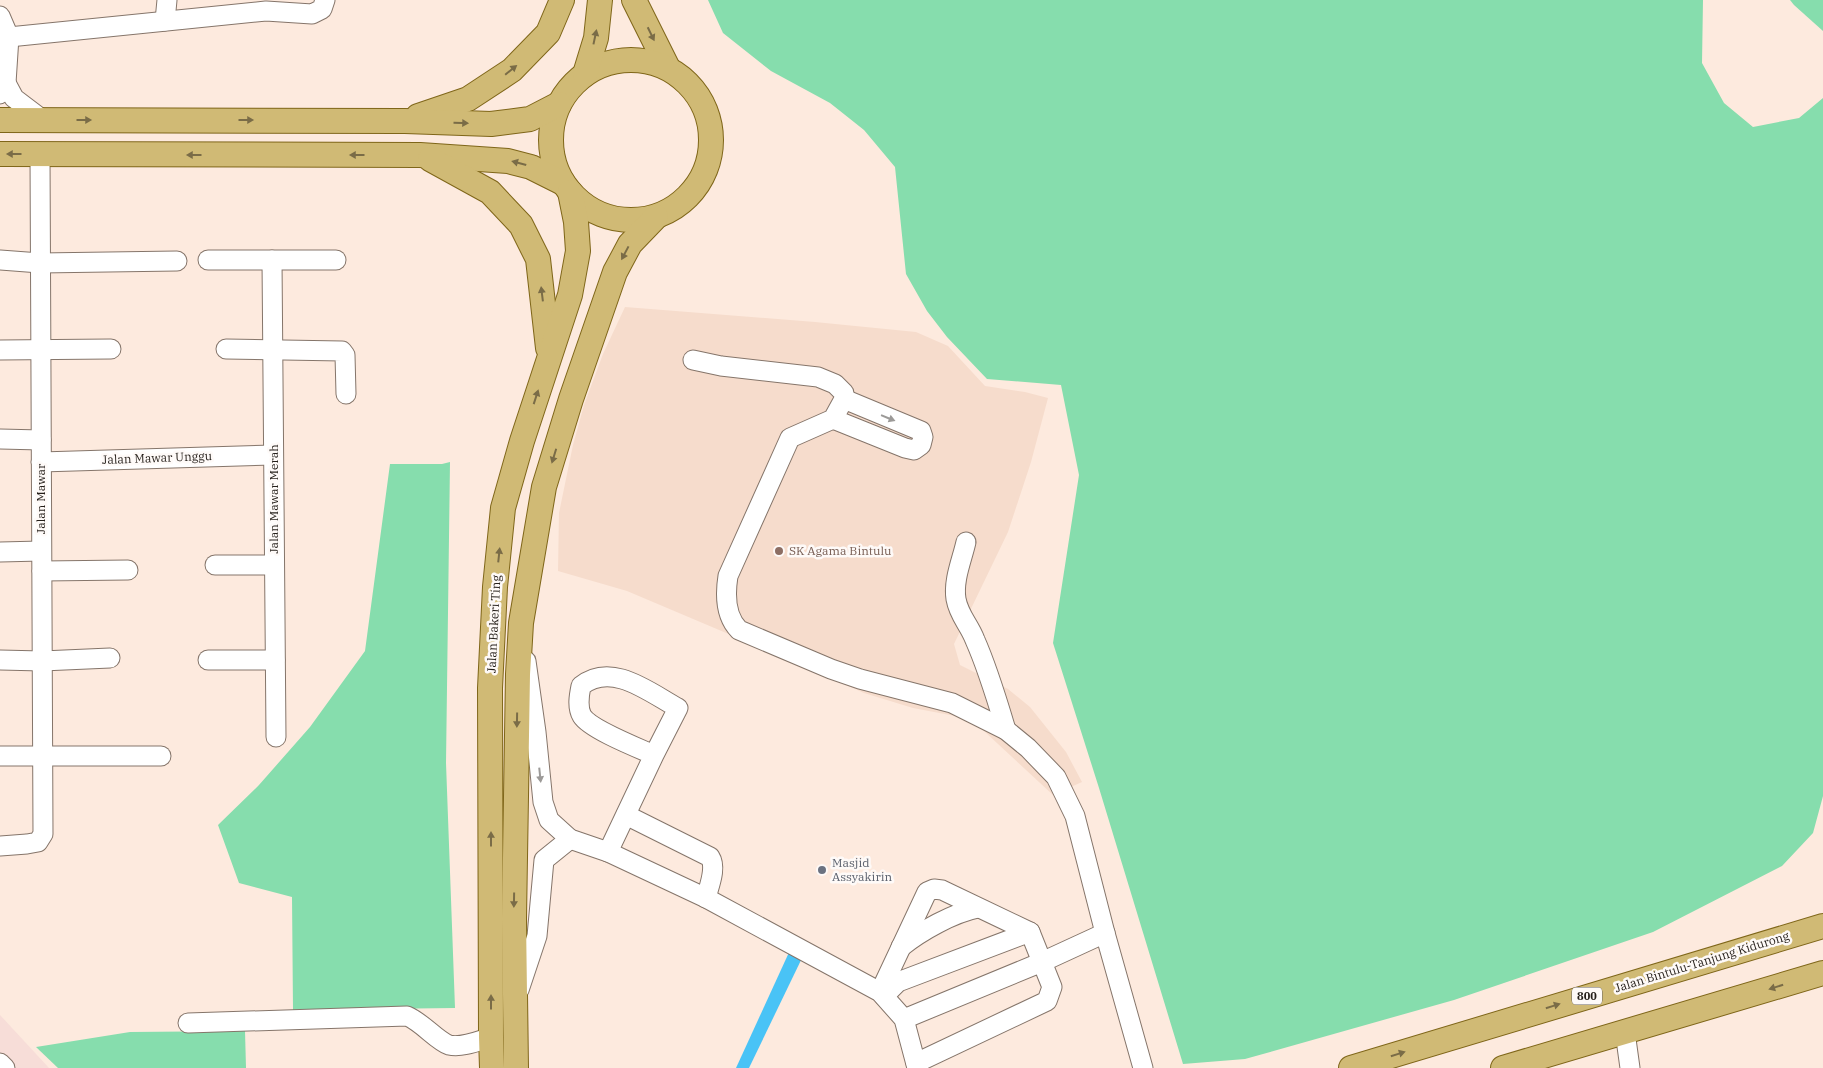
<svg xmlns="http://www.w3.org/2000/svg" width="1823" height="1068" viewBox="0 0 1823 1068" font-family="'IBM Plex Serif',serif">
<style>
.commercial{fill:#f7ddd8}
.built{fill:#f6dccc}
.green{fill:#86ddad}
.water{fill:#49c3f6}
.lines{fill:none;stroke-linecap:round;stroke-linejoin:round}
.minor-casing{stroke:#85756a;stroke-width:21}
.major-casing{stroke:#7f6619;stroke-width:26}
.minor{stroke:#fff;stroke-width:19}
.major{stroke:#d0ba75;stroke-width:24}
.oneway{fill:#7a6c47}
.oneway2{fill:#9c9a98}
.education-dot{fill:#8d6e63;stroke:#fefaf8;stroke-width:2}
.worship-dot{fill:#6b7280;stroke:#fefaf8;stroke-width:2}
.labels{text-anchor:middle;stroke-width:5;stroke-linejoin:round;paint-order:stroke}
.shield{fill:#fefaf8;stroke:#65605c;stroke-width:1}
.shield-label{font-size:11px;font-weight:bold;fill:#241e19}
.street-label{font-size:12px;fill:#241e19;stroke:#fefaf8}
.education-label{font-size:12px;fill:#785e54;stroke:#fefaf8;text-anchor:start}
.worship-label{font-size:12px;fill:#5b616d;stroke:#fefaf8;text-anchor:start}
</style>
<rect width="100%" height="100%" fill="#fdeade"/>
<polygon class="commercial" points="0,1015 49,1068 0,1068"/>
<polygon class="built" points="625,307 815,322 916,332 948,346 985,386 1025,392 1048,398 1031,462 1008,532 954,644 960,665 1008,689 1030,707 1066,752 1082,782 1053,795 971,719 913,708 864,693 809,668 627,591 558,571 559,513 573,445 584,405 603,354"/>
<g class="green">
<polygon points="708,0 1703,0 1702,63 1724,103 1753,127 1799,118 1823,98 1823,796 1813,833 1782,866 1653,932 1454,1000 1245,1059 1183,1064 1099,788 1053,643 1079,475 1061,385 987,379 947,337 927,311 906,274 895,167 864,130 830,103 771,71 723,33"/>
<polygon points="1790,0 1823,0 1823,31 1794,5"/>
<polygon points="450,462 446,763 455,1008 293,1010 292,897 239,883 218,825 259,785 310,727 365,651 390,464 442,464"/>
<polygon points="245,1031 246,1068 58,1068 36,1047 130,1032"/>
</g>
<polygon class="water" points="791,948 803,956 749,1068 736,1068"/>
<g class="lines">
<g class="minor-casing">
<g id="minor">
<polyline points="0,16 9,37 6,83 0,94"/>
<polyline points="165,21 167,0"/>
<polyline points="9,37 266,11 312,14 322,9 325,0"/>
<polyline points="6,83 14,98 43,120"/>
<polyline points="0,260 40,263 177,261"/>
<polyline points="208,260 336,260"/>
<polyline points="272,260 276,737"/>
<polyline points="226,349 342,351 345,355 346,394"/>
<polyline points="0,350 111,349"/>
<path d="M693,360L721,366L818,377L835,384L844,393V399L833,419L790,438L728,576C725,595 725,616 739,630L831,669L860,679L952,703L1006,730L1028,748L1056,777L1075,816L1105,933L1143,1068"/>
<polyline points="833,419 905,448 914,450 921,445 923,437 921,431 844,399"/>
<polyline points="0,439 41,440"/>
<polyline points="41,462 273,455"/>
<path d="M966,542C962,560 953,580 956,599C959,616 969,624 975,640C988,669 997,700 1006,730"/>
<polyline points="0,552 41,551"/>
<polyline points="215,565 274,565"/>
<polyline points="42,571 128,570"/>
<polyline points="0,660 42,661 110,658"/>
<polyline points="208,660 275,660"/>
<polyline points="526,661 536,732 543,802 549,820 570,839 608,852 706,898 880,992 904,1019 917,1068"/>
<polyline points="0,756 161,756"/>
<path d="M626,815L710,857C717,868 709,886 706,898"/>
<polyline points="0,846 27,844 38,842 43,834 40,154"/>
<path d="M608,852L654,755L678,708C650,693 612,661 581,686C579,696 577,707 582,716C590,729 638,748 654,755"/>
<path d="M901,947C921,931 953,913 978,908"/>
<polyline points="519,990 537,936 544,860 570,839"/>
<polyline points="880,992 927,892 934,889 942,890 1030,932 1052,987 1047,1001 916,1063"/>
<polyline points="884,996 898,982 1030,932"/>
<polyline points="904,1019 1042,962 1105,933"/>
<path d="M188,1023L407,1016C422,1022 437,1041 449,1045C462,1048 478,1041 491,1037"/>
<polyline points="1625,1032 1630,1068"/>
<polyline points="0,1063 5,1068"/>
</g>
</g>
<g class="major-casing">
<g id="major">
<polyline points="634,0 668,68"/>
<circle cx="631" cy="140" r="80"/>
<polyline points="585,74 596,38 600,0"/>
<polyline points="418,116 468,99 512,70 548,33 562,0"/>
<polyline points="0,120 405,121 491,124 530,119 559,104"/>
<polyline points="0,154 420,155 508,161 531,167 563,183"/>
<polyline points="430,159 490,192 521,225 538,259 548,348"/>
<polyline points="492,1068 491,1037 490,688 495,587 503,508 522,441 570,295 578,251 576,222 570,192"/>
<polyline points="516,1068 514,919 518,674 521,623 544,487 571,399 615,272 630,244 656,217"/>
<polyline points="1351,1068 1823,926"/>
<polyline points="1503,1068 1823,973"/>
</g>
</g>
<use href="#minor" class="minor"/>
<use href="#major" class="major"/>
</g>
<defs><path id="oneway-solid" d="M-6-.8H1V-3.2L6.5 0L1 3.2V.8H-6Z" transform="scale(1.25)"/></defs>
<g class="oneway">
<use href="#oneway-solid" transform="translate(651 34) rotate(64)"/>
<use href="#oneway-solid" transform="translate(595 37) rotate(-78)"/>
<use href="#oneway-solid" transform="translate(511 70) rotate(-39)"/>
<use href="#oneway-solid" transform="translate(84 120)"/>
<use href="#oneway-solid" transform="translate(246 120)"/>
<use href="#oneway-solid" transform="translate(461 123) rotate(2)"/>
<use href="#oneway-solid" transform="translate(14 154) rotate(-180)"/>
<use href="#oneway-solid" transform="translate(194 155) rotate(-180)"/>
<use href="#oneway-solid" transform="translate(357 155) rotate(-180)"/>
<use href="#oneway-solid" transform="translate(519 163) rotate(-165)"/>
<use href="#oneway-solid" transform="translate(625 253) rotate(118)"/>
<use href="#oneway-solid" transform="translate(542 294) rotate(-97)"/>
<use href="#oneway-solid" transform="translate(536 397) rotate(-72)"/>
<use href="#oneway-solid" transform="translate(554 456) rotate(107)"/>
<use href="#oneway-solid" transform="translate(499 555) rotate(-84)"/>
<use href="#oneway-solid" transform="translate(517 720) rotate(91)"/>
<use href="#oneway-solid" transform="translate(491 839) rotate(-90)"/>
<use href="#oneway-solid" transform="translate(514 900) rotate(91)"/>
<use href="#oneway-solid" transform="translate(1776 987) rotate(163)"/>
<use href="#oneway-solid" transform="translate(491 1002) rotate(-90)"/>
<use href="#oneway-solid" transform="translate(1553 1006) rotate(-17)"/>
<use href="#oneway-solid" transform="translate(1398 1054) rotate(-17)"/>
</g>
<g class="oneway2">
<use href="#oneway-solid" transform="translate(888 418) rotate(22)"/>
<use href="#oneway-solid" transform="translate(540 775) rotate(84)"/>
</g>
<circle class="education-dot" cx="779" cy="551" r="5"/>
<circle class="worship-dot" cx="822" cy="870" r="5"/>
<g class="labels">
<rect class="shield" x="1572" y="987.5" width="30" height="17" rx="4"/>
<g class="shield-label">
<text x="1587" y="1000">800</text>
</g>
<g class="street-label">
<text transform="translate(157 458) rotate(-2)" y="4">Jalan Mawar Unggu</text>
<text transform="translate(41 499) rotate(-90)" y="4">Jalan Mawar</text>
<text transform="translate(274 499) rotate(-90)" y="4">Jalan Mawar Merah</text>
<text transform="translate(494 624) rotate(-87)" y="4">Jalan Bakeri Ting</text>
<text transform="translate(1702 962) rotate(-17)" y="4">Jalan Bintulu-Tanjung Kidurong</text>
</g>
<g class="education-label">
<text x="789" y="555">SK Agama Bintulu</text>
</g>
<g class="worship-label">
<text x="832" y="867">Masjid<tspan x="832" dy="14">Assyakirin</tspan></text>
</g>
</g>
</svg>
